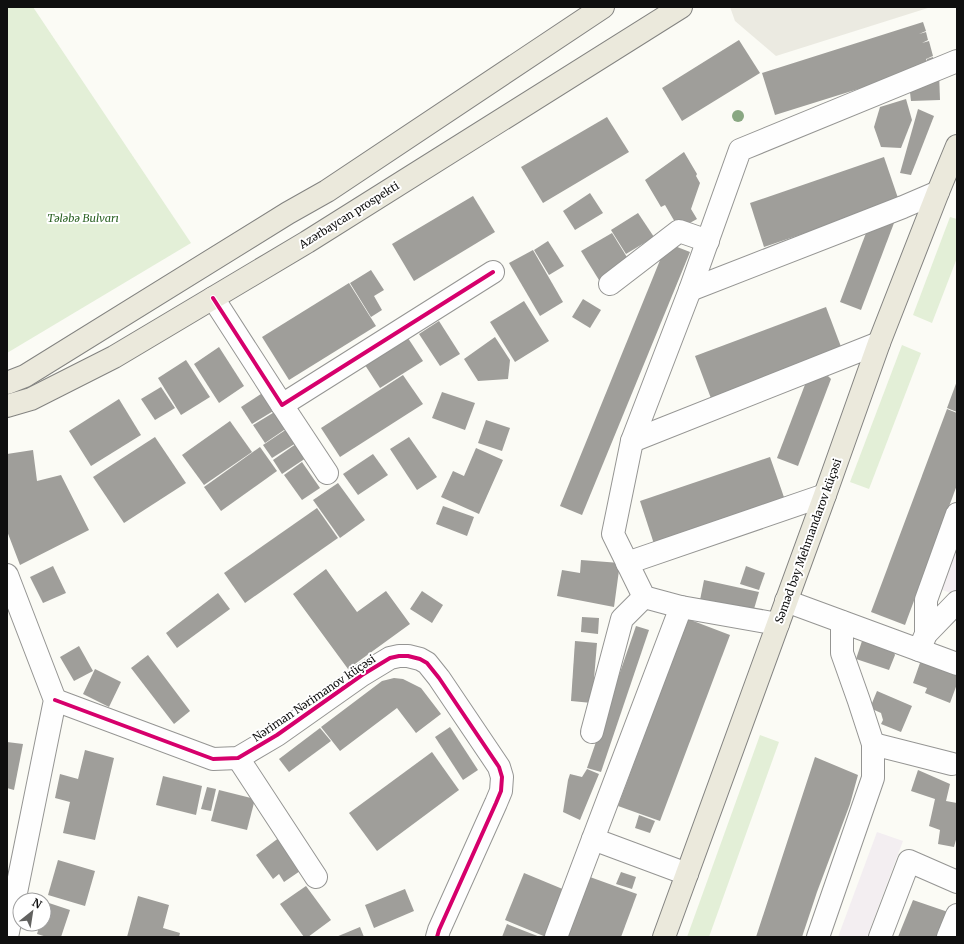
<svg xmlns="http://www.w3.org/2000/svg" width="964" height="944" viewBox="0 0 964 944" font-family="Merriweather,serif">
<style>
.industrial{fill:#f3eef1}
.green{fill:#e3efd7}
.plaza{fill:#ebeae1}
.building{fill:#9f9e9a}
.lines{fill:none;stroke-linecap:round;stroke-linejoin:round}
.minor-casing{stroke:#959593;stroke-width:24}
.major-casing{stroke:#838380;stroke-width:24}
.minor{stroke:#fefefe;stroke-width:22}
.major{stroke:#ebe9dc;stroke-width:22}
.cycleway-casing{stroke:#fff;stroke-width:6}
.cycleway{stroke:#d6006c;stroke-width:4}
.tree{fill:#89a782}
.labels{text-anchor:middle;stroke-width:4;stroke-linejoin:round;paint-order:stroke}
.street-label{font-size:11px;fill:#0f0f0f;stroke:#fff}
.park-label{font-size:11px;font-style:italic;fill:#2b6224;stroke:#fff}
</style>
<rect width="100%" height="100%" fill="#fbfbf5"/>
<g class="industrial">
<polygon points="950,551 957,554 957,595 936,588"/>
<polygon points="877,832 903,841 867,937 838,937"/>
</g>
<g class="green">
<polygon points="7,7 33,7 191,243 7,353"/>
<polygon points="950,217 957,219 957,258 932,323 913,315"/>
<polygon points="902,345 921,353 869,489 850,482"/>
<polygon points="760,735 779,742 709,937 687,937"/>
</g>
<polygon class="plaza" points="730,7 931,7 776,56 735,21"/>
<g class="building">
<polygon points="923,22 926,31 919,34 926,32 928,40 922,43 929,41 933,56 926,59 928,64 927,59 933,57 935,65 775,115 762,73"/>
<polygon points="739,40 760,73 682,121 662,88"/>
<polygon points="939,72 940,100 911,101 909,84"/>
<polygon points="906,99 912,120 901,148 881,147 874,127 880,107"/>
<polygon points="918,109 934,116 911,175 900,173"/>
<polygon points="607,117 629,152 543,203 521,167"/>
<polygon points="684,152 697,174 696,176 700,183 691,209 697,219 679,229 665,205 661,207 645,180"/>
<polygon points="884,157 899,201 764,247 750,203"/>
<polygon points="590,193 603,213 575,230 563,211"/>
<polygon points="473,196 495,232 414,281 392,244"/>
<polygon points="638,213 654,237 626,254 611,230"/>
<polygon points="891,220 894,223 861,310 840,302 869,225"/>
<polygon points="612,233 630,262 599,280 581,251"/>
<polygon points="548,241 564,266 549,275 534,250"/>
<polygon points="667,243 690,252 582,515 560,506"/>
<polygon points="533,250 563,302 540,316 509,263"/>
<polygon points="371,270 384,290 374,296 382,310 371,317 350,283"/>
<polygon points="349,283 376,326 289,380 262,337"/>
<polygon points="583,299 601,310 590,328 572,317"/>
<polygon points="524,301 549,341 515,362 490,322"/>
<polygon points="826,307 843,352 712,401 695,356"/>
<polygon points="439,321 460,354 440,366 419,334"/>
<polygon points="406,335 423,361 380,388 363,362"/>
<polygon points="495,337 510,360 508,379 478,381 464,359"/>
<polygon points="219,347 244,386 219,403 194,364"/>
<polygon points="186,360 210,397 181,415 158,378"/>
<polygon points="403,375 423,404 340,457 321,428"/>
<polygon points="828,376 831,379 798,466 777,458 806,382 822,377"/>
<polygon points="957,381 957,412 947,408"/>
<polygon points="161,387 175,408 155,420 141,399"/>
<polygon points="264,392 275,410 252,424 241,407"/>
<polygon points="442,392 475,403 465,430 432,418"/>
<polygon points="119,399 141,435 91,466 69,431"/>
<polygon points="947,409 957,413 957,485 905,625 871,612"/>
<polygon points="276,411 287,428 265,443 253,425"/>
<polygon points="486,420 510,428 502,451 478,443"/>
<polygon points="230,421 252,452 204,485 182,455"/>
<polygon points="287,429 296,443 272,458 263,445"/>
<polygon points="155,437 186,483 124,523 93,477"/>
<polygon points="409,437 437,477 417,490 390,449"/>
<polygon points="296,444 306,458 282,474 273,460"/>
<polygon points="260,447 277,471 221,511 204,487"/>
<polygon points="476,448 503,460 479,514 441,497 453,471 464,476"/>
<polygon points="33,450 37,481 61,475 89,530 20,565 7,531 7,454"/>
<polygon points="373,454 388,475 358,495 343,474"/>
<polygon points="770,457 786,503 655,547 640,501"/>
<polygon points="302,462 320,488 302,500 284,475"/>
<polygon points="338,483 365,520 340,538 313,500"/>
<polygon points="443,506 474,517 467,536 436,524"/>
<polygon points="317,508 338,538 245,603 224,573"/>
<polygon points="581,560 620,563 614,607 557,596 562,570 580,573"/>
<polygon points="53,566 66,593 43,603 30,577"/>
<polygon points="746,566 765,573 759,590 740,584"/>
<polygon points="326,569 357,612 386,591 410,624 348,669 293,594"/>
<polygon points="704,580 759,592 754,609 700,600"/>
<polygon points="422,591 443,605 432,623 410,609"/>
<polygon points="218,593 230,609 177,648 166,633"/>
<polygon points="582,617 599,618 598,634 581,632"/>
<polygon points="688,619 730,635 660,821 618,806"/>
<polygon points="636,626 649,630 601,772 587,768"/>
<polygon points="864,635 891,645 895,655 889,670 856,659"/>
<polygon points="575,641 597,643 592,703 571,701"/>
<polygon points="79,646 93,671 74,681 60,657"/>
<polygon points="148,655 190,711 174,724 131,668"/>
<polygon points="921,660 957,674 957,684 950,703 925,693 927,688 913,683"/>
<polygon points="95,669 121,682 109,707 83,694"/>
<polygon points="394,678 403,679 421,688 441,714 416,733 397,708 340,751 321,727 382,681"/>
<polygon points="877,691 912,706 901,732 881,724 883,720 881,713 870,708"/>
<polygon points="450,727 478,770 463,780 435,737"/>
<polygon points="320,728 331,741 289,772 279,759"/>
<polygon points="7,742 23,744 14,790 7,788"/>
<polygon points="85,750 114,758 95,840 63,833 70,802 55,798 60,774 78,779"/>
<polygon points="432,752 459,790 377,851 349,813"/>
<polygon points="815,757 858,775 850,804 817,892 802,937 756,937"/>
<polygon points="587,769 599,774 580,820 563,812 568,780 570,774 582,777"/>
<polygon points="918,770 950,784 946,801 957,803 957,836 954,847 938,844 940,830 929,826 935,799 911,791"/>
<polygon points="163,776 202,786 196,815 156,805"/>
<polygon points="207,787 216,789 211,811 201,809"/>
<polygon points="219,790 255,799 247,830 211,821"/>
<polygon points="639,815 655,821 650,833 635,828"/>
<polygon points="280,837 303,869 284,882 279,874 273,879 256,855"/>
<polygon points="58,860 95,871 85,906 48,895"/>
<polygon points="621,872 636,877 632,889 616,884"/>
<polygon points="524,873 565,890 546,937 505,920"/>
<polygon points="590,877 637,894 621,937 568,937"/>
<polygon points="306,886 331,920 308,937 304,937 280,904"/>
<polygon points="405,889 414,911 374,928 365,905"/>
<polygon points="138,896 169,905 163,928 180,933 179,937 127,937"/>
<polygon points="913,900 948,912 938,937 898,937"/>
<polygon points="46,902 70,910 61,937 47,937 37,934 40,924 44,924 44,910"/>
<polygon points="507,924 540,937 502,937"/>
<polygon points="360,927 364,937 336,937"/>
</g>
<g class="lines">
<g class="minor-casing">
<g id="minor">
<polyline points="610,284 679,231 708,241"/>
<polyline points="690,290 903,207 938,192"/>
<polyline points="213,298 282,405 493,272"/>
<polyline points="282,405 327,473"/>
<polyline points="632,441 879,343"/>
<polyline points="627,563 825,495"/>
<polyline points="7,575 55,700 7,937"/>
<polyline points="786,601 919,650 926,634 957,602"/>
<polyline points="681,607 593,839 687,874"/>
<polyline points="778,624 681,607 644,597 613,534 632,441 690,290 740,150 957,61"/>
<polyline points="926,634 926,600 957,514"/>
<polyline points="919,650 957,664"/>
<polyline points="55,700 213,759 238,758 277,735 362,675 390,658 399,656 408,656 420,659 427,663 439,678 499,767 502,777 501,791 496,803 439,930 437,937"/>
<polyline points="592,732 622,619 644,597"/>
<polyline points="873,744 952,764"/>
<polyline points="238,758 316,877"/>
<polyline points="556,937 593,839"/>
<polyline points="818,937 873,778 873,744 859,701 842,653 842,622"/>
<polyline points="880,937 909,861 957,882"/>
<polyline points="948,937 957,915"/>
</g>
</g>
<g class="major-casing">
<g id="major">
<polyline points="7,383 25,376 288,213 327,191 603,7"/>
<polyline points="7,406 31,399 114,357 307,242 681,7"/>
<polyline points="664,937 825,495 879,343 938,192 957,146"/>
</g>
</g>
<use href="#minor" class="minor"/>
<use href="#major" class="major"/>
<g class="cycleway-casing">
<g id="cycleway">
<polyline points="213,298 282,405 493,272"/>
<polyline points="55,700 213,759 238,758 277,735 362,675 390,658 399,656 408,656 420,659 427,663 439,678 499,767 502,777 501,791 496,803 439,930 437,937"/>
</g>
</g>
<use href="#cycleway" class="cycleway"/>
</g>
<circle class="tree" cx="738" cy="116" r="6"/>
<g class="labels">
<g class="street-label">
<text transform="translate(349 215) rotate(-32)" y="4">Azərbaycan prospekti</text>
<text transform="translate(808 541) rotate(-70)" y="4">Səməd bəy Mehmandarov küçəsi</text>
<text transform="translate(314 698) rotate(-34)" y="4">Nəriman Nərimanov küçəsi</text>
</g>
<g class="park-label">
<text x="83" y="222">Tələbə Bulvarı</text>
</g>
</g>
<rect width="964" height="944" fill="none" stroke="#0f0f0f" stroke-width="16"/>
<g transform="translate(32 912) rotate(30)"><circle r="19" fill="#ffffff" stroke="#9f9f9f"/>
<path d="M0-3L7 15L0 10L-7 15Z" fill="#626260"/>
<text y="-6" font-size="11" font-weight="bold" text-anchor="middle" fill="#0f0f0f">N</text>
</g>
</svg>
